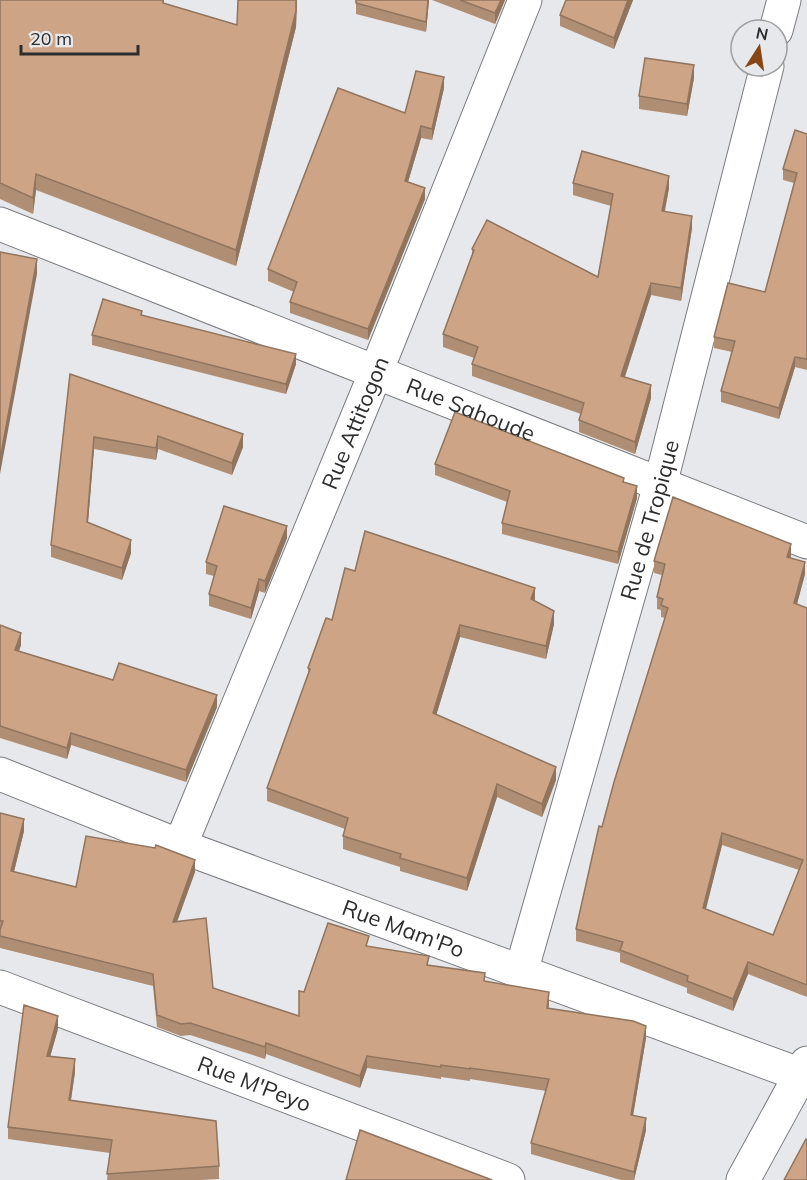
<svg xmlns="http://www.w3.org/2000/svg" width="807" height="1180" viewBox="0 0 807 1180" font-family="Mulish,sans-serif">
<style>
.lines{fill:none;stroke-linecap:round;stroke-linejoin:round}
.minor-casing{stroke:#7b7c7f;stroke-width:35}
.minor{stroke:#fff;stroke-width:33}
.wall{fill:#b08e73;fill-rule:evenodd}
.shaded-wall{fill:#90745e}
.building{fill:#cda586;stroke:#90745e;stroke-width:1.5;fill-rule:evenodd}
.labels{text-anchor:middle;stroke-width:6;stroke-linejoin:round;paint-order:stroke}
.street-label{font-size:22px;fill:#2d2d2e;stroke:#e7e8eb}
</style>
<rect width="100%" height="100%" fill="#e7e8eb"/>
<g class="lines">
<g class="minor-casing">
<g id="minor">
<polyline points="776,30 784,0"/>
<path id="s1" d="M0,224L807,542"/>
<path id="s2" d="M0,774L180,846L801,1075L807,1079"/>
<path id="s3" d="M180,846L376,372L525,0"/>
<path id="s4" d="M521,972L660,485L767,66"/>
<path id="s5" d="M0,987L508,1180"/>
<polyline points="743,1180 807,1063"/>
</g>
</g>
<use href="#minor" class="minor"/>
</g>
<g class="wall">
<polygon points="0,0 164,0 164,3 237,25 238,0 297,0 296,27 236,266 36,190 33,214 0,199"/>
<polygon points="356,0 429,0 426,32 356,14"/>
<polygon points="432,0 505,0 495,24"/>
<polygon points="633,0 614,49 560,26 560,15"/>
<polygon points="694,78 687,116 639,109 639,96"/>
<polygon points="444,88 432,140 421,138 408,182 425,199 368,340 290,313 290,302 294,292 268,281 268,269 405,113"/>
<polygon points="807,134 807,370 795,367 779,419 721,402 721,391 732,352 714,348 714,337 765,292 794,183 783,180 783,169"/>
<polygon points="573,183 669,188 665,211 692,228 681,301 651,295 625,377 651,398 635,454 579,432 579,420 581,414 472,376 472,364 474,358 443,347 443,334 472,256 472,249 598,277 611,206 573,195"/>
<polygon points="142,315 296,364 286,394 92,345 92,335"/>
<polygon points="70,374 243,447 232,475 158,449 156,460 94,449 88,523 131,553 122,580 51,557 51,545"/>
<polygon points="435,464 624,483 637,498 618,564 502,534 502,523 507,502 435,475"/>
<polygon points="287,538 265,593 259,591 251,619 209,606 209,594 214,576 206,574 206,562"/>
<path d="M791,556L790,558L805,574L797,604L807,608V997L748,974L733,1011L687,993V988L620,962V953L576,941V929L602,827L665,618L661,617V610L657,609V597L662,575L654,573V561ZM722,845L799,870L773,935L706,909Z"/>
<polygon points="355,571 535,601 554,624 546,659 460,637 436,715 556,780 542,817 497,797 467,891 400,871 400,867 343,849 343,836 345,829 267,801 267,788 308,674 308,668"/>
<polygon points="0,625 21,645 19,651 113,680 217,707 186,782 71,745 67,759 0,738"/>
<polygon points="0,813 24,831 14,872 76,887 195,872 177,921 213,988 299,1016 304,992 369,946 429,965 485,981 549,1004 548,1009 646,1038 633,1116 646,1130 634,1180 621,1180 531,1154 531,1143 546,1091 470,1079 470,1081 441,1077 441,1079 367,1068 360,1088 266,1054 265,1059 190,1035 181,1036 157,1027 153,986 0,948"/>
<polygon points="58,1029 50,1056 75,1072 71,1100 219,1166 219,1179 200,1180 107,1180 110,1153 8,1139 8,1127"/>
</g>
<g class="shaded-wall">
<polygon points="296,0 297,0 296,27 236,266 236,250"/>
<polygon points="428,0 429,0 426,32 426,22"/>
<polygon points="501,0 505,0 495,24 495,13"/>
<polygon points="628,0 633,0 614,49 614,38"/>
<polygon points="694,65 694,78 687,116 687,104"/>
<polygon points="444,77 444,88 432,140 432,129"/>
<polygon points="421,126 421,138 405,192 405,181"/>
<polygon points="36,174 36,190 33,214 33,198"/>
<polygon points="669,176 669,188 662,223 662,211"/>
<polygon points="425,188 425,199 368,340 368,329"/>
<polygon points="692,216 692,228 681,301 681,288"/>
<polygon points="37,259 37,274 0,474 0,459"/>
<polygon points="651,283 651,295 621,388 621,376"/>
<polygon points="296,354 296,364 286,394 286,384"/>
<polygon points="795,357 795,367 779,419 779,408"/>
<polygon points="651,385 651,398 635,454 635,442"/>
<polygon points="243,434 243,447 232,475 232,463"/>
<polygon points="158,436 158,449 156,460 156,448"/>
<polygon points="94,437 94,449 87,534 87,522"/>
<polygon points="637,486 637,498 618,564 618,552"/>
<polygon points="287,526 287,538 265,593 265,581"/>
<polygon points="131,540 131,553 122,580 122,568"/>
<polygon points="791,544 791,556 787,569 787,557"/>
<polygon points="805,562 805,574 794,615 794,603"/>
<polygon points="259,579 259,591 251,619 251,608"/>
<polygon points="535,588 535,601 531,599"/>
<polygon points="554,611 554,624 546,659 546,646"/>
<polygon points="460,625 460,637 433,726 433,713"/>
<polygon points="21,633 21,645 15,662 15,650"/>
<polygon points="217,695 217,707 186,782 186,770"/>
<polygon points="71,733 71,745 67,759 67,748"/>
<polygon points="556,767 556,780 542,817 542,804"/>
<polygon points="497,784 497,797 467,891 467,878"/>
<polygon points="24,819 24,831 11,883 11,871"/>
<polygon points="722,833 722,845 703,920 703,908"/>
<polygon points="195,860 195,872 173,933 173,922"/>
<polygon points="748,962 748,974 733,1011 733,999"/>
<polygon points="549,992 549,1004 547,1020 547,1008"/>
<polygon points="58,1016 58,1029 47,1068 47,1056"/>
<polygon points="646,1026 646,1038 631,1127 631,1115"/>
<polygon points="266,1043 266,1054 265,1059 265,1047"/>
<polygon points="367,1056 367,1068 360,1088 360,1076"/>
<polygon points="75,1059 75,1072 69,1112 69,1100"/>
<polygon points="646,1118 646,1130 634,1180 634,1172"/>
</g>
<g class="building">
<polygon points="0,0 163,0 163,3 237,25 238,0 296,0 296,11 236,250 36,174 33,198 0,183"/>
<polygon points="356,0 428,0 426,22 356,3"/>
<polygon points="460,0 501,0 495,13"/>
<polygon points="566,0 628,0 614,38 560,15"/>
<polygon points="645,58 694,65 687,104 639,96"/>
<polygon points="416,71 444,77 432,129 421,126 405,181 425,188 368,329 290,302 297,282 268,269 338,88 405,113"/>
<polygon points="795,130 807,134 807,359 795,357 779,408 721,391 735,341 714,337 728,283 765,292 797,173 783,169"/>
<polygon points="582,151 669,176 662,211 692,216 681,288 651,283 621,376 651,385 635,442 579,420 584,403 472,364 478,347 443,334 474,250 472,249 487,220 598,277 613,194 573,183"/>
<polygon points="0,252 37,259 0,459"/>
<polygon points="103,299 142,311 141,315 296,354 286,384 92,335"/>
<polygon points="70,374 243,434 232,463 158,436 156,448 94,437 87,522 131,540 122,568 51,545"/>
<polygon points="455,412 624,478 623,482 637,486 618,552 502,523 510,491 435,464"/>
<path d="M673,497L791,544L787,557L805,562L794,603L807,608V985L748,962L733,999L687,981L688,976L620,950L623,942L576,929L599,826L602,827L614,782L668,608L661,605L663,599L657,597L665,564L654,561ZM722,833L803,860L773,935L703,908Z"/>
<polygon points="224,506 287,526 265,581 259,579 251,608 209,594 217,566 206,562"/>
<polygon points="365,531 535,588 531,599 554,611 546,646 460,625 433,713 556,767 542,804 497,784 467,878 400,858 401,854 343,836 348,818 267,788 310,669 308,668 326,618 332,620 345,568 355,571"/>
<polygon points="0,625 21,633 15,650 113,680 119,663 217,695 186,770 71,733 67,748 0,726"/>
<polygon points="0,813 24,819 11,871 76,887 86,836 155,848 156,845 195,860 173,922 206,918 213,988 299,1016 299,991 304,992 328,923 369,936 366,946 429,956 427,965 485,973 484,981 549,992 547,1008 633,1021 646,1026 631,1115 646,1118 634,1172 531,1143 549,1079 470,1068 470,1069 441,1065 441,1067 367,1056 360,1076 266,1043 265,1047 190,1023 181,1024 157,1015 153,974 0,936 0,930 3,921 0,921"/>
<polygon points="24,1005 58,1016 47,1056 75,1059 69,1100 216,1121 219,1166 107,1174 112,1140 8,1127"/>
<polygon points="360,1130 492,1180 346,1180"/>
<polygon points="806,1139 807,1140 807,1180 784,1180"/>
</g>
<g class="labels">
<g class="street-label">
<text dy="8" stroke="none"><textPath href="#s1" startOffset="506">Rue Sahoude</textPath></text>
<text dy="8" stroke="none"><textPath href="#s3" startOffset="458">Rue Attitogon</textPath></text>
<text dy="8" stroke="none"><textPath href="#s4" startOffset="470">Rue de Tropique</textPath></text>
<text dy="8" stroke="none"><textPath href="#s2" startOffset="432">Rue Mam'Po</textPath></text>
<text dy="8" stroke="none"><textPath href="#s5" startOffset="272">Rue M'Peyo</textPath></text>
</g>
</g>
<g transform="translate(759 48) rotate(12)"><circle r="28" fill="#e7e8eb" stroke="#9d9d9f" stroke-width="1.5"/>
<path d="M0-4.5L10 22L0 15L-10 22Z" fill="#884615"/>
<text y="-9" font-size="16" font-weight="bold" text-anchor="middle" fill="#2d2d2e">N</text>
</g>
<path d="M21 45v9h117v-9" fill="none" stroke="#2d2d2e" stroke-width="3"/>
<text x="30" y="45" font-size="18" fill="#2d2d2e" stroke="#e7e8eb" stroke-width="4.5" paint-order="stroke">20 m</text>
</svg>
